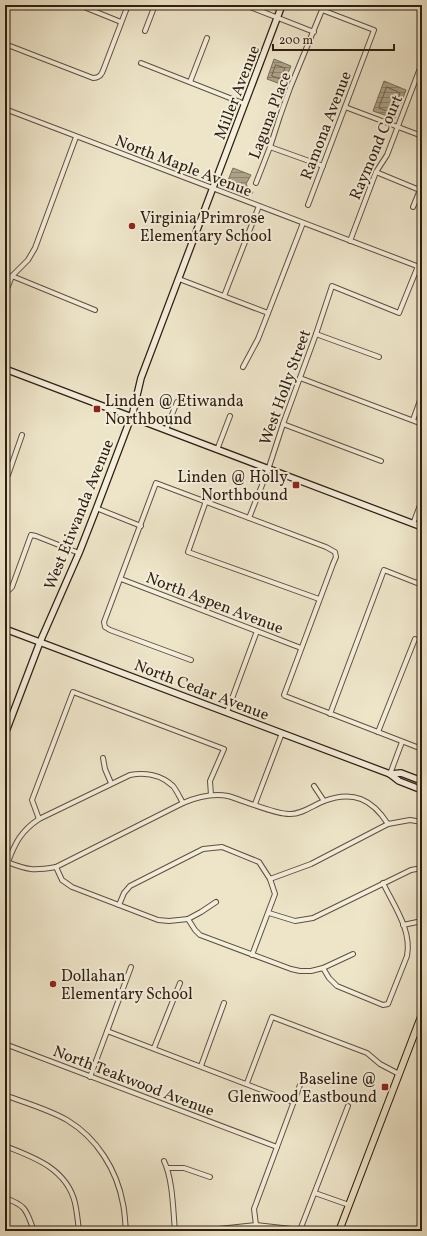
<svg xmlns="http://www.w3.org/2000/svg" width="427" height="1236" viewBox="0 0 427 1236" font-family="Vollkorn,serif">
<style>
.water{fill:url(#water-rules);stroke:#7a6e59}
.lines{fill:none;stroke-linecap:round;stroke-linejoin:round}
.shore{stroke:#6e604d;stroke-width:1}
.street-casing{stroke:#5e503e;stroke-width:6}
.secondary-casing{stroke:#2e1f10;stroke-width:8}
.primary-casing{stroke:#2e1f10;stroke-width:8}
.street{stroke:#f4eedc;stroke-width:4}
.secondary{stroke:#f4eedc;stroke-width:5.5}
.primary{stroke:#eee5c9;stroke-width:6}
.poi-dot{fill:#8f2418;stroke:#f4eedc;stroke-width:1.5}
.labels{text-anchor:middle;stroke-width:4;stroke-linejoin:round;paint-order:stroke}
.street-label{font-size:16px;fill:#2e1f10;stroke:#f4eedc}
.poi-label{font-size:16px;fill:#2e1f10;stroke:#f4eedc;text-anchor:start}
</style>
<defs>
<pattern id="water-rules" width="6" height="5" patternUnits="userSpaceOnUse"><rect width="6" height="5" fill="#ada28a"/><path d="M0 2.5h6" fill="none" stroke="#8d836f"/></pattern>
</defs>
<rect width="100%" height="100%" fill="#eee5c9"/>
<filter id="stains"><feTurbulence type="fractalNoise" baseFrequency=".005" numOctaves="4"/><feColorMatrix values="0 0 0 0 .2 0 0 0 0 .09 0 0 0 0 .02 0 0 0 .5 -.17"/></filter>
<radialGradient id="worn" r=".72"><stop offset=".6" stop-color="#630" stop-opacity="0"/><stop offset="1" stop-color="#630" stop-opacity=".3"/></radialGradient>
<g class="water">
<polygon points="274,59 291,66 283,85 267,79"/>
<polygon points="384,81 406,90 395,118 393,118 373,111"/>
<polygon points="233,168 251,175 246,184 249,189 253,192 252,194 233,187 227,183"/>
</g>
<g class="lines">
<g class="shore">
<polygon points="276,65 285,68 280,79 272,76"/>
<polygon points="387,87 400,93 392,113 379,108"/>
</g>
<g class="street-casing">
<g id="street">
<polyline points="79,5 121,22"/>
<polyline points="245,5 314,32"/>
<polyline points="145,31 155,5"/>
<path d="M5,44L93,78C100,78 102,74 104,68L128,5"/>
<polyline points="141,63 245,104"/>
<polyline points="190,82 207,38"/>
<polyline points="345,107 422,136"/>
<polyline points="5,109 422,268"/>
<polyline points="270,147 323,166"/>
<polyline points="376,172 422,191"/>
<polyline points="256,183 270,147 280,116 290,88 322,10 374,30 308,205"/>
<polyline points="413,207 420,190"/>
<polyline points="350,241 376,172 387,155 422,63"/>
<polyline points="12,276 95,310"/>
<polyline points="179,279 268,313"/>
<polyline points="5,294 12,276 28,260 35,248 76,137"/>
<polyline points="224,296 259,206"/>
<polyline points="316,334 379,357"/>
<polyline points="243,367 258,339 303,223"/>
<polyline points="300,378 422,424"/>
<polyline points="413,420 422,395"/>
<polyline points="283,424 381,461"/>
<polyline points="166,430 177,402"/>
<polyline points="217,450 230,416"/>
<polyline points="5,479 8,475 22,435"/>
<polyline points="206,501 188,552 319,599"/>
<polyline points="96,508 141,526"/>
<polyline points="249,518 268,470 283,424 316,334 332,286 399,313 418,266"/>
<polyline points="413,524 422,500"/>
<polyline points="121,579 301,648"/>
<polyline points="5,591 9,590 12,587 31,535 36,536 79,553"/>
<polyline points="191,660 110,630 105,627 104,622 156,483 326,547 335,552 336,557 333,564 284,695 285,696 422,749"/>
<polyline points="227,712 257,631"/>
<polyline points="330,714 384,570 422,585"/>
<polyline points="378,732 415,639"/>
<polyline points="103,758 105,769 111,783"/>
<polyline points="390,774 402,742"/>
<polyline points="314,786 324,801"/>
<polyline points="255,804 282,733"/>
<polyline points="39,819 32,800 73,692 224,749 210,781 211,795"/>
<path d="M7,862C28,870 33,871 56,867L62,880L72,887L158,920L169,921L188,919"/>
<path d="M8,862C15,843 21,831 39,819L130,775C145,772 161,775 173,786C177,791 180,798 183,803"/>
<path d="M56,867L183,803C197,797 212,793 228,796C242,800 277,815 290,814C302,814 312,806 324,801C353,790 372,799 388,824"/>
<polyline points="270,879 311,864 388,824 410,820 422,822"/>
<polyline points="216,902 201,912 188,919 195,930 200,935 291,969 300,971 311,971 323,968 353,954"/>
<polyline points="119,905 124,893 130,886 203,849 222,847 259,862 270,879 275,894 252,955"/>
<polyline points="269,913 295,921 313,918 411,870 422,868"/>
<polyline points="403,925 422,921"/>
<path d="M323,968L329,978L337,986L383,1005L388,1004L407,956C412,930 394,906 383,883"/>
<polyline points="107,1031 293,1102"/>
<polyline points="5,1044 277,1147"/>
<polyline points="154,1048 180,983"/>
<polyline points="201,1066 224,1003"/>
<polyline points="90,1077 131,967"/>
<polyline points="247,1083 272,1017 367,1053 380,1064 399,1074"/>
<path d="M5,1095C25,1103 48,1109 67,1120C97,1138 117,1170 123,1204C125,1213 125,1222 126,1231"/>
<path d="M5,1146C34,1157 67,1169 75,1203C77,1212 78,1222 79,1231"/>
<path d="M164,1161C173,1180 173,1210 175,1231"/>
<polyline points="167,1168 184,1168 210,1177"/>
<polyline points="315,1193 349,1205"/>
<path d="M5,1198C27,1206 26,1210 34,1231"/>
<polyline points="256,1225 254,1209 300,1085"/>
<polyline points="200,1231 256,1225 300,1230 348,1106"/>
</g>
</g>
<g class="secondary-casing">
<g id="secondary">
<polyline points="415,5 422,8"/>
<polyline points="5,369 422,527"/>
<polyline points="5,629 390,774 399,781 422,790"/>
<polyline points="5,734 40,642 79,553 97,507 133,412 141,378 282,5"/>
<polyline points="390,774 401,773 422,781"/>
</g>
</g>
<g class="primary-casing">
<polyline id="primary" points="339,1231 422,1014"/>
</g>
<use href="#street" class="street"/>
<use href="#secondary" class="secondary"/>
<use href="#primary" class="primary"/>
</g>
<g class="poi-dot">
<circle cx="132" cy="226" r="4"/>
<rect x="93" y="405" width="8" height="8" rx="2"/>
<rect x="292" y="481" width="8" height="8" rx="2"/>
<circle cx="53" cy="984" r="4"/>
<rect x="381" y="1083" width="8" height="8" rx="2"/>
</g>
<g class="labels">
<g class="street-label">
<text transform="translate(236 92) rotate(-69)" y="6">Miller Avenue</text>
<text transform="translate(269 115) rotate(-69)" y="6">Laguna Place</text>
<text transform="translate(325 125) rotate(-69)" y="6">Ramona Avenue</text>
<text transform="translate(375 147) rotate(-67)" y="6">Raymond Court</text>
<text transform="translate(184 165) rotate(21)" y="6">North Maple Avenue</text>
<text transform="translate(284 387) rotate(-70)" y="6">West Holly Street</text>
<text transform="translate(78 514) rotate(-68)" y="6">West Etiwanda Avenue</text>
<text transform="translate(215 602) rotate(21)" y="6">North Aspen Avenue</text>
<text transform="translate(202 689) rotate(21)" y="6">North Cedar Avenue</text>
<text transform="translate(134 1080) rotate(21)" y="6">North Teakwood Avenue</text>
</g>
<g class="poi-label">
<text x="140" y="223">Virginia Primrose<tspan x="140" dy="18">Elementary School</tspan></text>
<text x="105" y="406">Linden @ Etiwanda<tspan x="105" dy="18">Northbound</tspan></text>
<text x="288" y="482" text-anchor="end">Linden @ Holly<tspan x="288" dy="18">Northbound</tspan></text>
<text x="61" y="981">Dollahan<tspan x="61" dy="18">Elementary School</tspan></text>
<text x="377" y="1084" text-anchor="end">Baseline @<tspan x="377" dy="18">Glenwood Eastbound</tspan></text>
</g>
</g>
<rect width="427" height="1236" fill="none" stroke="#eee5c9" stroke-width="20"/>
<rect x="6" y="6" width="415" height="1224" fill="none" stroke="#2e1f10" stroke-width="2"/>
<rect x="10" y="10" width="407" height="1216" fill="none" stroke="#2e1f10"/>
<path d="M273 44v6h121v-6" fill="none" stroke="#2e1f10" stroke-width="2"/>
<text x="279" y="44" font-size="12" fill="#2e1f10" stroke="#f4eedc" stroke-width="3" paint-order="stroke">200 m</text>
<rect width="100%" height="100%" filter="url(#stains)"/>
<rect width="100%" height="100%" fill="url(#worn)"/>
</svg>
